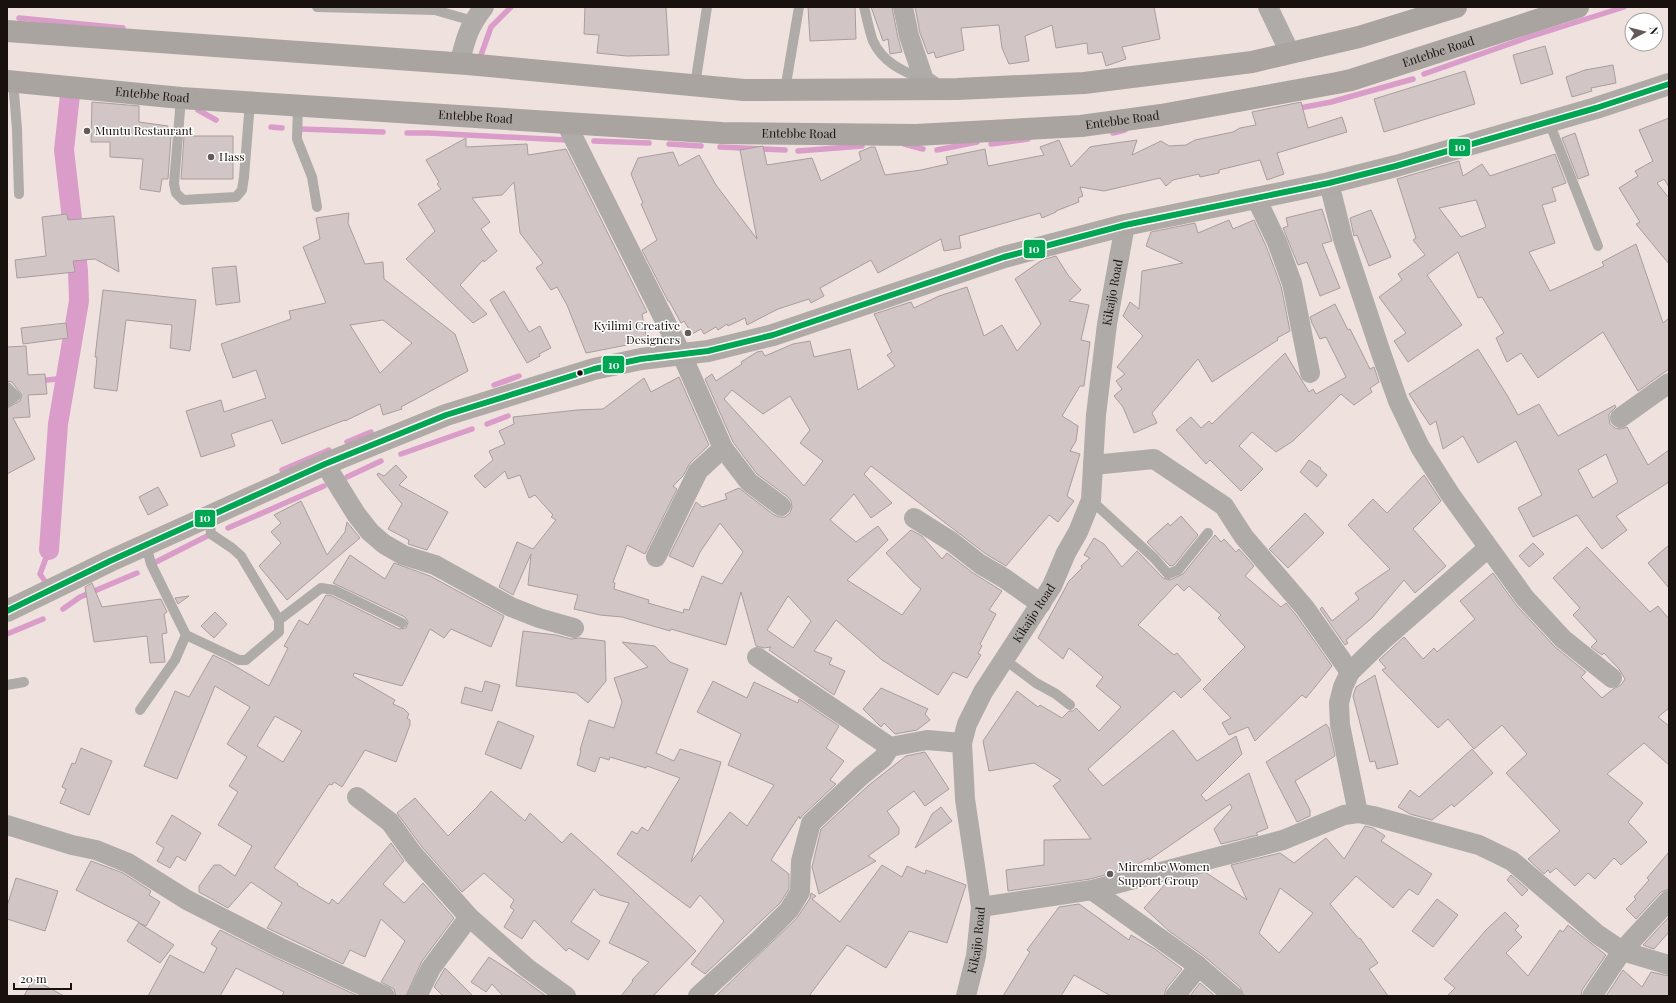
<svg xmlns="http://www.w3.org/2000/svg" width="1676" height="1003" viewBox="0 0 1676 1003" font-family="'Playfair Display',serif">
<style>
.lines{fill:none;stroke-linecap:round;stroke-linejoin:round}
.stream{stroke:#da9cc8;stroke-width:5.5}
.canal{stroke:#da9cc8;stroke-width:20}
.building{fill:#d1c5c5;stroke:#a99d9d;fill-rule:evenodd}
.lane{stroke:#afaba8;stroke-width:10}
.street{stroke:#afaba8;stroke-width:20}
.secondary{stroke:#b0aaa7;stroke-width:22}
.primary{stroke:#a9a4a0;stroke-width:22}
.bus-1-casing{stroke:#fff;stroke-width:9}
.bus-1{stroke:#00a651;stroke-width:6}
.poi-dot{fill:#645a57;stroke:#fff;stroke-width:1.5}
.bus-dot{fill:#19110e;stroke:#fff;stroke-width:1.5}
.labels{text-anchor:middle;stroke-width:3;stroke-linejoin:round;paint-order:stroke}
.street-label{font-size:12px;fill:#19110e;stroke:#fff}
.poi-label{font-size:12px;fill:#19110e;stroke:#fff;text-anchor:start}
.line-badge{stroke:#fff;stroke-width:1.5}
.badge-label{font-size:11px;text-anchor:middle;font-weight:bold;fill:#fff}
</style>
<rect width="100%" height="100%" fill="#efe1de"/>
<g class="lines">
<g class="stream">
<polyline points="19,18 123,28"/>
<polyline points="481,55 491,27 511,7"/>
<polyline points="1424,74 1526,38 1624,7"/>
<polyline points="1300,108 1331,102 1413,79"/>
<polyline points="198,110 216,120"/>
<polyline points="271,127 282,128"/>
<polyline points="301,129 383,132"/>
<polyline points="407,133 428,133 566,140"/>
<polyline points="1113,133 1125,130"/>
<polyline points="594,141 649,143"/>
<polyline points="669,144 701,146"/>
<polyline points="904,144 923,149"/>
<polyline points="991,144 1028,139"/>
<polyline points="720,147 785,150"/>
<polyline points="937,150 977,142"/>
<polyline points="798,151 862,146"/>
<polyline points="38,381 66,378"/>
<polyline points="494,385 519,376"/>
<polyline points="487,424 508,416"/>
<polyline points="347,442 371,432"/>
<polyline points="401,454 472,429"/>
<polyline points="282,470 329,450"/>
<polyline points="347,477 381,461"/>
<polyline points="228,528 324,486"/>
<polyline points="49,550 40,574 47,584 50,583"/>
<polyline points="154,563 211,534"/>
<polyline points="63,609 80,597 137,573"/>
<polyline points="7,634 43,619"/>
</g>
<polyline class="canal" points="49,550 58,424 79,301 78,271 64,150 70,95"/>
</g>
<g class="building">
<polygon points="585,7 666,7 669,55 627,56 597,53 599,35 584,34"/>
<polygon points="808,7 855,7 856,39 810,41"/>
<polygon points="871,7 892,7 898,38 902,52 890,54 888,39 883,41"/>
<polygon points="915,7 1154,7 1160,39 1122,47 1126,59 1106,66 1102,52 1088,54 1087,43 1056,48 1052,25 1025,36 1029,61 1009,64 1002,48 999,25 961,28 964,50 936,58 934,52 928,54 920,33"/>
<polygon points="1545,46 1553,74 1521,84 1513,55"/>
<polygon points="1613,65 1616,83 1591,88 1592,91 1572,97 1566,77 1585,70"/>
<polygon points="1465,71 1475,104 1384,132 1374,99"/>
<polygon points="92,102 139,106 139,122 168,126 167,136 171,136 168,179 162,179 160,192 140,189 143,159 110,157 110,142 91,142"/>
<polygon points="1301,102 1308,128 1342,117 1347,132 1277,153 1284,174 1267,180 1260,160 1219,170 1219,173 1200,177 1199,174 1173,180 1166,186 1160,178 1104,191 1080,187 1083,196 1078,198 1079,202 1056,211 1056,212 1042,218 1040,213 959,236 961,248 944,251 941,239 878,273 871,260 820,288 824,296 811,303 809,299 778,309 747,325 745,318 728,326 727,324 718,330 716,327 704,334 701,329 692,334 684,321 681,323 669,301 668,301 642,250 657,240 641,204 643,203 631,174 638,158 673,152 679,166 699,155 716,185 757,239 740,150 763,146 767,165 812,158 821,181 861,160 859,152 871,147 875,147 885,175 921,170 948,164 946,157 985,149 988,166 1044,155 1040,147 1059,140 1071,167 1090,147 1095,146 1137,140 1132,155 1161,141 1169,146 1186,145 1195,140 1233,132 1240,128 1256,125 1252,112"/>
<polygon points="1669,118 1669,187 1664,179 1657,183 1669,198 1669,264 1636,224 1640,222 1619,188 1638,176 1635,171 1653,161 1639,130"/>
<polygon points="1575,133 1589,175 1578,179 1562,138"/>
<polygon points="184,136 233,136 233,179 181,179"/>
<polygon points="466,138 466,147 527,144 528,155 566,149 647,312 642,314 647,341 586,353 567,305 557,287 551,290 536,268 543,263 520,233 514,182 502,195 472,198 490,222 481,229 497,251 484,262 483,260 460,285 487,314 473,323 406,259 435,231 418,204 441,189 437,184 439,182 426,160"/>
<path d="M1555,154L1566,183L1552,188L1556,201L1542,205L1555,243L1529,252L1550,291L1604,266L1602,262L1636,244L1663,323L1669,318V369L1638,391L1603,332L1538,378L1521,353L1507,362L1496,338L1504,333L1482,297L1478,298L1458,252L1427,275L1462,325L1408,362L1394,341L1406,333L1379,297L1402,280L1398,274L1425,255L1413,240L1416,238L1397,179L1459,161L1463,176L1482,164L1490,176ZM1476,200L1486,227L1461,237L1439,208Z"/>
<polygon points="1322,209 1332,241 1322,244 1340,288 1320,296 1307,262 1298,265 1283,228 1288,226 1286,218"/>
<polygon points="1371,210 1391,257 1369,266 1357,235 1354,236 1350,218"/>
<path d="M349,213L348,223L365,264L383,262L384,279L455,334L468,371L401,407L402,409L383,415L380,404L345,421V420L282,444L272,420L231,434L235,446L201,457L186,411L221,400L224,412L266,398L256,370L233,378L221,344L291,319L289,311L326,303L303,247L320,239L316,218ZM383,320L412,343L380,373L350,325Z"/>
<polygon points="67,214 68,220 114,216 119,272 95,259 73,261 75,272 17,278 15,260 46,256 42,217"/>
<polygon points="1229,220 1233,229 1254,220 1266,246 1281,286 1290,331 1277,338 1278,340 1212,382 1198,359 1152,413 1157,423 1134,433 1123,407 1114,396 1122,389 1116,381 1125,374 1117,367 1143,336 1123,316 1130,302 1139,309 1142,271 1183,263 1146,246 1151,232 1195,223 1198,233"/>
<path d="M1056,256L1068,275L1081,290L1069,301L1089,305L1081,340L1090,342L1084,386H1080L1062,416L1078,426L1076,441L1070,451L1080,454L1067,496L1074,501L1058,522L1049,515L1006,566L986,554L871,466L864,474L892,503L871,518L854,494L830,520L856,542L878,526L888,540L847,580L902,615L921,589L913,582L886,553L911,530L922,536L942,559L947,553L973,573L1002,591L989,610L996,614L980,644L982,646L978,653L981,655L967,678L953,672L938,695L882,660L836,620L814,651L832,658L829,664L845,671L834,695L769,650L771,647L764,648L756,646L741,592L726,645L671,629L670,631L622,617L600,615L574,609L578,595L528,585L531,554L513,595L499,587L517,542L533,549L556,520L551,517L553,515L535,495L529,498L520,475L508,479L505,471L485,488L474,476L493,460L489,451L505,444L499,431L514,424L513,417L577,410L603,409L644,378L651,392L679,377L709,445L690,463L683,476L673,486L677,489L645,554L627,545L613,582L615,583L614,589L649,600L648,603L683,613L684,609L689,610L702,576L722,584L743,552L720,523L700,552L693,567L669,556L696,502L702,507L727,499L725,494L739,488L774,515L779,517H785L790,513L792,507L791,501L788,497L757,474L733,442L705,379L712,374L716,381L742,364L741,362L757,352L762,351L765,356L793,344L810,341L814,357L850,349L858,390L895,366L887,355L892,352L874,314L911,302L914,308L939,296L967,287L984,336L1002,325L1017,351L1041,324L1015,279L1042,260ZM732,390L763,414L790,396L810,430L800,443L823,461L804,486L724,399ZM788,596L811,621L793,648L767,630Z"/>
<polygon points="236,266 240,302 216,305 212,268"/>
<polygon points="103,290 196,300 190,351 170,348 172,325 126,320 117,391 94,388 97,357 95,357"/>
<polygon points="504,291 529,332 540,326 551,348 539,354 540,356 527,363 490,300"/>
<polygon points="1335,304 1348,330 1350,329 1370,369 1374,367 1379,382 1370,388 1372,392 1354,405 1341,394 1293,441 1276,452 1252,432 1239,446 1263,469 1241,491 1210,460 1206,464 1176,430 1191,417 1201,428 1209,421 1212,424 1285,353 1309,392 1313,389 1316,394 1346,377 1326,337 1320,339 1312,323 1310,317"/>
<polygon points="66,323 68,338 23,344 21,328"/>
<polygon points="26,346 28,375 45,374 47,394 28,395 30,417 13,418 35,459 7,474 7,408 20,401 22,395 12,382 7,381 7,347"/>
<path d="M1478,349L1507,395L1518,415L1539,404L1558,436L1615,405L1616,407L1609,414V419L1610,424L1615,428L1621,429L1627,427L1648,465L1669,450V482L1616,516L1627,530L1602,549L1577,515L1533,537L1518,508L1542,495L1516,441L1478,463L1463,436L1443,449L1436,421L1430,425L1409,394ZM1606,454L1618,482L1593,498L1578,470Z"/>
<polygon points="1309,460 1321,468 1320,469 1327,475 1317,487 1300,472"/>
<polygon points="396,465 407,477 399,485 448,512 427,550 408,544 409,540 388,529 402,504 377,475 378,473 384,476"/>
<polygon points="1424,475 1441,501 1413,529 1446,566 1415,593 1404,580 1372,618 1346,640 1348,643 1345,645 1320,609 1322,607 1332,621 1359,599 1355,593 1390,569 1348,525 1373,499 1387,513"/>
<polygon points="158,487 168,505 148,515 139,497"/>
<polygon points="301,501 327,555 345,532 347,522 360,538 287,600 259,566 281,543 271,532 281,523 274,515"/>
<polygon points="1305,513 1324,533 1288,568 1269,549"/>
<polygon points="1181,516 1198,535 1174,565 1170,566 1147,542 1168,523 1170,526"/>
<polygon points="1215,535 1221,542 1224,539 1236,552 1239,549 1254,566 1245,576 1281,607 1286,603 1296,615 1332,666 1306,698 1302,695 1255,741 1248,727 1229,735 1222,723 1231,718 1203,689 1245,647 1218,618 1221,615 1189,586 1184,591 1177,584 1138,625 1174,655 1177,653 1201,680 1181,698 1174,691 1088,769 1103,786 1173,730 1197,761 1236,736 1242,754 1201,795 1206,801 1249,773 1268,828 1256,833 1258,835 1221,844 1214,829 1232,808 1230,804 1149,860 1148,858 1132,868 1090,879 1008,891 1006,870 1044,865 1044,840 1091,839 1053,786 1061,780 1034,763 989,771 983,741 1017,691 1038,707 1040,705 1062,718 1069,711 1073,711 1076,708 1099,731 1121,707 1096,686 1103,677 1069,648 1063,659 1038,638 1069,581 1082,568 1081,566 1090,558 1084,555 1094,538 1104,544 1122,567 1137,551 1163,578 1170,580 1183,574"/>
<polygon points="1533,543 1544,554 1529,567 1519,556"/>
<polygon points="1669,545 1669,588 1648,563"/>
<polygon points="1587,547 1650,612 1658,606 1669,619 1669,708 1658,717 1669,726 1669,765 1644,743 1607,774 1643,803 1628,822 1647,842 1621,865 1614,858 1595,879 1588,873 1575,886 1556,868 1550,873 1548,870 1544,874 1528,859 1560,831 1506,773 1527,754 1502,725 1474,749 1448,719 1438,728 1382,670 1386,668 1379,660 1404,637 1423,659 1434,648 1437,652 1475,619 1460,601 1493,573 1517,606 1555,647 1586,672 1581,677 1602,698 1613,689 1621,685 1625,679 1619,669 1604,653 1602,655 1591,647 1597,641 1573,615 1580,608 1553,578"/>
<path d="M350,555L385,579L394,563L430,576L504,616L491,647L451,629L444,638L430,629L402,686L354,673L353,676L395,700L393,704L404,709L409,714L407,718L410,720V725L396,762L365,750L342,787L334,782L332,785L329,784L274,868L298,884L297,885L329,904L332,899L338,904L391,843L404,861L383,884L404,903L423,883L454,918L422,961L406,996H396L394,989L381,982L405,941L381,919L365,957L350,950L343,964L267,928L282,903L251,882L228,908L199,892V886L214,865H220L235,876L252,846L218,825L238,792L229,786L247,757L227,744L250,707L215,686L177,779L144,766L175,691L189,697L213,655L230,663L269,686L288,648L284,646L299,620L308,625L326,595L332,596L399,629L406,628L408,622L405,617L333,583ZM275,716L302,731L283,762L257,746Z"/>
<polygon points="92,583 102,607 161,599 167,612 164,614 167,633 162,634 165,662 150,663 147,636 94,642 85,587"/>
<polygon points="189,596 178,604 175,598"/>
<polygon points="215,612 227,624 214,638 201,626"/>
<polygon points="523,631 556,635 571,639 580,638 605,641 606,681 588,703 576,693 516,686"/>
<polygon points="622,642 655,646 670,662 688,669 656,753 674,761 680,749 721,762 691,862 730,812 747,826 774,785 728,765 741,734 697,712 713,681 747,698 754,682 798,703 799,699 839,726 826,748 844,761 830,780 836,784 803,815 800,819 799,816 771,860 789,874 789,889 780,903 705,974 691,964 724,921 700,895 690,908 617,854 632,831 637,834 642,827 648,831 680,778 647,766 646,768 610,757 609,760 600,757 595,772 577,765 581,751 580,750 589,720 614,728 622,702 614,678 648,667"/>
<polygon points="1375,675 1398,764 1377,769 1375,761 1370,762 1353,696 1356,687"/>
<polygon points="485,681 500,685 492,711 461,703 465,687 482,692"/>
<polygon points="881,688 928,709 925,714 930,720 917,730 895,734 884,723 881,727 863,709"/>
<polygon points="498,721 534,736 521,769 485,754"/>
<polygon points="1326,724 1329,728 1335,756 1295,781 1310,810 1310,816 1297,822 1266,762"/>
<polygon points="81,748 112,761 89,815 60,803 66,789 62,787 72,763 75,764"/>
<polygon points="1472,749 1493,773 1454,807 1452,804 1432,820 1410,814 1398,807 1410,790 1419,797"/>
<polygon points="925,752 949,789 925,806 914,791 887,811 899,828 899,834 868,856 876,861 819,894 812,867 821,829 869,785 906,756"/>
<polygon points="491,791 525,821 530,813 562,843 571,833 611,869 696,951 653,996 621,996 633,981 632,980 649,962 609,943 629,903 600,895 594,889 571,922 600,941 588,960 569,948 566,951 534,920 522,939 504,927 514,910 510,907 514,900 484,873 462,892 422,847 397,813 415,798 448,836 477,807"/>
<polygon points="941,807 952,821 915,848 932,814"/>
<polygon points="172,815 201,833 185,861 177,856 170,868 157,861 164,848 156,843"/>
<path d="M1365,826L1373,828L1385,836L1381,841L1432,874L1418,895L1409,889L1393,908L1356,876L1330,904L1359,939L1360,938L1378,963L1369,969L1388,996H1244L1240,987L1204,956L1169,931L1144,908L1167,882L1205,872L1247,900L1231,865L1280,853L1294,863L1326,838L1344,859ZM1280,888L1313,913L1279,953L1259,933Z"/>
<polygon points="1669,852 1669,889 1661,892 1636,919 1626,909 1636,899 1634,897 1649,880 1647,878"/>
<polygon points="91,861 123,873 151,891 149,895 160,902 146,926 139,923 174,945 160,963 127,941 139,922 76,890"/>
<polygon points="882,865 902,877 907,866 925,874 926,870 966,885 947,943 909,931 886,968 847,945 809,996 716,996 797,918 810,898 811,893 816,896 812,899 840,922"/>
<polygon points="1511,875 1528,890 1522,896 1507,880"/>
<polygon points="16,878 58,891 45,931 7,919 7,906"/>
<polygon points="1437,899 1458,915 1433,947 1412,931"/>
<polygon points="1079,904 1129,940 1131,935 1155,949 1182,969 1166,989 1164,996 1111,996 1074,975 1061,996 1003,996 1030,952 1027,950 1059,907"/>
<polygon points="1505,912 1519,926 1515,930 1522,937 1506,953 1528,976 1560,930 1563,932 1568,925 1606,955 1582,990 1581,996 1447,996 1455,988 1444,979 1486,930"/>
<polygon points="1669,917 1669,932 1654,949 1643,945"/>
<polygon points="220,930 274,957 358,996 282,996 284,992 236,968 220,996 148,996 170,955 204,973 217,948 211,944"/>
<polygon points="489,957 520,977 546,996 503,996 492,984 486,992 471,982"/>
<polygon points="445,968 473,996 443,996 434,987"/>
<polygon points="1623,970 1642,987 1651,972 1669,976 1669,996 1606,996"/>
<polygon points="33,979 64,996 24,996"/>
<polygon points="1200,983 1215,996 1190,996"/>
</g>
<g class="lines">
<g class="lane">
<polyline points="317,7 435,10 473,21"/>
<path d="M864,7C867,18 869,30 873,41C883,63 903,71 924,80"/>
<polyline points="13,81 17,129 19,194"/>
<polyline points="695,85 707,7"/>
<polyline points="785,90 799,7"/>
<polyline points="181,98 174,184 176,193 183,200 236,197 242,190 244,177 250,102"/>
<polyline points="298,105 297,139 312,177 317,207"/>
<polyline points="1549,122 1598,246"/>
<polyline points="7,387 16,396 7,402"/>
<polyline points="1091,500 1154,558 1168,574 1178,570 1208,533"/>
<polyline points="146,545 151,564 186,635 239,660 246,660 279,632 279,620 241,556 232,548 211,534 209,516"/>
<polyline points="279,620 321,588 334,590 402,623"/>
<polyline points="1004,659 1036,683 1056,694 1070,705"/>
<polyline points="7,685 24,682"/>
<polyline points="140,710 175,660 186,635"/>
</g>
<g class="street">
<polyline points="903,7 909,36 924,80 937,89"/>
<polyline points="1268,7 1290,53"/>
<path d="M467,64L460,61C466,37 469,26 484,7"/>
<polyline points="566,123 681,353 723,448 749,482 781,506"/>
<polyline points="1329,183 1343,239 1381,353 1398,401 1420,447 1450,494 1525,598 1563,639 1612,678"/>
<polyline points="1256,198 1277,242 1292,283 1310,373"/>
<polyline points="1620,418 1669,383"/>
<polyline points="325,464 356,514 370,532 384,544 403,555 435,565 511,607 539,618 574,628"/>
<polyline points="1093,465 1154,459 1224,506 1244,537 1305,608 1350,672"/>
<polyline points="914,518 952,542 980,564 1004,578 1041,604"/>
<polyline points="656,557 698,471 723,448"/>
<polyline points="757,657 890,747"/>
<polyline points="357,797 390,822 413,854 469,917 527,968 566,996"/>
<polyline points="1358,813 1340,725 1339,703 1343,687 1350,672 1382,641 1488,548"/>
<polyline points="7,825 72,845 96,850 128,863 187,900 279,947 385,996"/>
<polyline points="1092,890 1197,965 1196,970 1175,996"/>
<polyline points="981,907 1092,890 1283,840 1344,815 1358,813 1373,816 1479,845 1512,861 1597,934 1622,951 1669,965"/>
<polyline points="1197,965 1233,996"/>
<polyline points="417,996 431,968 469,917"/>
<polyline points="698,996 760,939 789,910 800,892 801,861 811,823 861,776 883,758 890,747 927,740 962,743"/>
<path id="s1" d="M966,996L976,956L981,907L965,799L962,743L967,724L983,692L1052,586L1066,553L1078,532L1091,500L1096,415L1107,324L1125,225"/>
<polyline points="1592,996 1622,951 1669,900"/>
</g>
<polyline class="secondary" points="7,611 110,561 325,464 446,415 594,369 641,359 708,351 773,335 1004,257 1125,225 1329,183 1396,166 1596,108 1669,84"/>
<g class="primary">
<polyline points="7,31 467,64 744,90 957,89 1084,83 1252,62 1359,37 1456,7"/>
<path id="s2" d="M7,81L181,98L722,133L916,135L1081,126L1161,115L1337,83L1351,80L1578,7"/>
</g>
<g class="bus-1-casing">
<polyline id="bus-1" points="7,611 110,561 325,464 446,415 594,369 641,359 708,351 773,335 1004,257 1125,225 1329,183 1396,166 1596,108 1669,84"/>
</g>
<use href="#bus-1" class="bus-1"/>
</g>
<g class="poi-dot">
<circle cx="87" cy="131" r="4"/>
<circle cx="211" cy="157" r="4"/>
<circle cx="688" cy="333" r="4"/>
<circle cx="1110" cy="874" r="4"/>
</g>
<circle class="bus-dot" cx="580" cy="373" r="3.5"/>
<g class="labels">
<g class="street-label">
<text dy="4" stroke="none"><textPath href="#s2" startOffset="1442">Entebbe Road</textPath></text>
<text dy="4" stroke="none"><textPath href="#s2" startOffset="146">Entebbe Road</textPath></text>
<text dy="4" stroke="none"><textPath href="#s2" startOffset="470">Entebbe Road</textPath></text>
<text dy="4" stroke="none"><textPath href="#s2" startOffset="1118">Entebbe Road</textPath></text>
<text dy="4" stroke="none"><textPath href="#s2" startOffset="794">Entebbe Road</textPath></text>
<text dy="4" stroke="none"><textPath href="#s1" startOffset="741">Kikajjo Road</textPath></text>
<text dy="4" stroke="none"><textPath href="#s1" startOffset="405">Kikajjo Road</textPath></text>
<text dy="4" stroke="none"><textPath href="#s1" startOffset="57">Kikajjo Road</textPath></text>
</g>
<g class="poi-label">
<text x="95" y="135">Muntu Restaurant</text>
<text x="219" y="161">Hass</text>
<text x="680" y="330" text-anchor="end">Kyilimi Creative<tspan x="680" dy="14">Designers</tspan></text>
<text x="1118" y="871">Mirembe Women<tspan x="1118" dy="14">Support Group</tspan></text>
</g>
</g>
<g class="line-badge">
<rect x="1448" y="138" width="23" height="19" rx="4" fill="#00a651"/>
<rect x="1023" y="239" width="23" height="20" rx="4" fill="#00a651"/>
<rect x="602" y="355" width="23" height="19" rx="4" fill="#00a651"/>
<rect x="194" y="509" width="22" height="19" rx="4" fill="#00a651"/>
</g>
<g class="badge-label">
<text x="1460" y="151">10</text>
<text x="1034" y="253">10</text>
<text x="614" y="369">10</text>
<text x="205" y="522">10</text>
</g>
<rect width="1676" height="1003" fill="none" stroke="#19110e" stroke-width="16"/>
<g transform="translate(1644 32) rotate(83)"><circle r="19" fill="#ffffff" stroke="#a3a09f"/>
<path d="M0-3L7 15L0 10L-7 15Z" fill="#645a57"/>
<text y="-6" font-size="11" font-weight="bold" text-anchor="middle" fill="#19110e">N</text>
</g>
<path d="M14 983v6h57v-6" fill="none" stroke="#19110e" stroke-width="2"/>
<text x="20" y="983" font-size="12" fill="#19110e" stroke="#ffffff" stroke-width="3" paint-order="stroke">20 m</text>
</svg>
